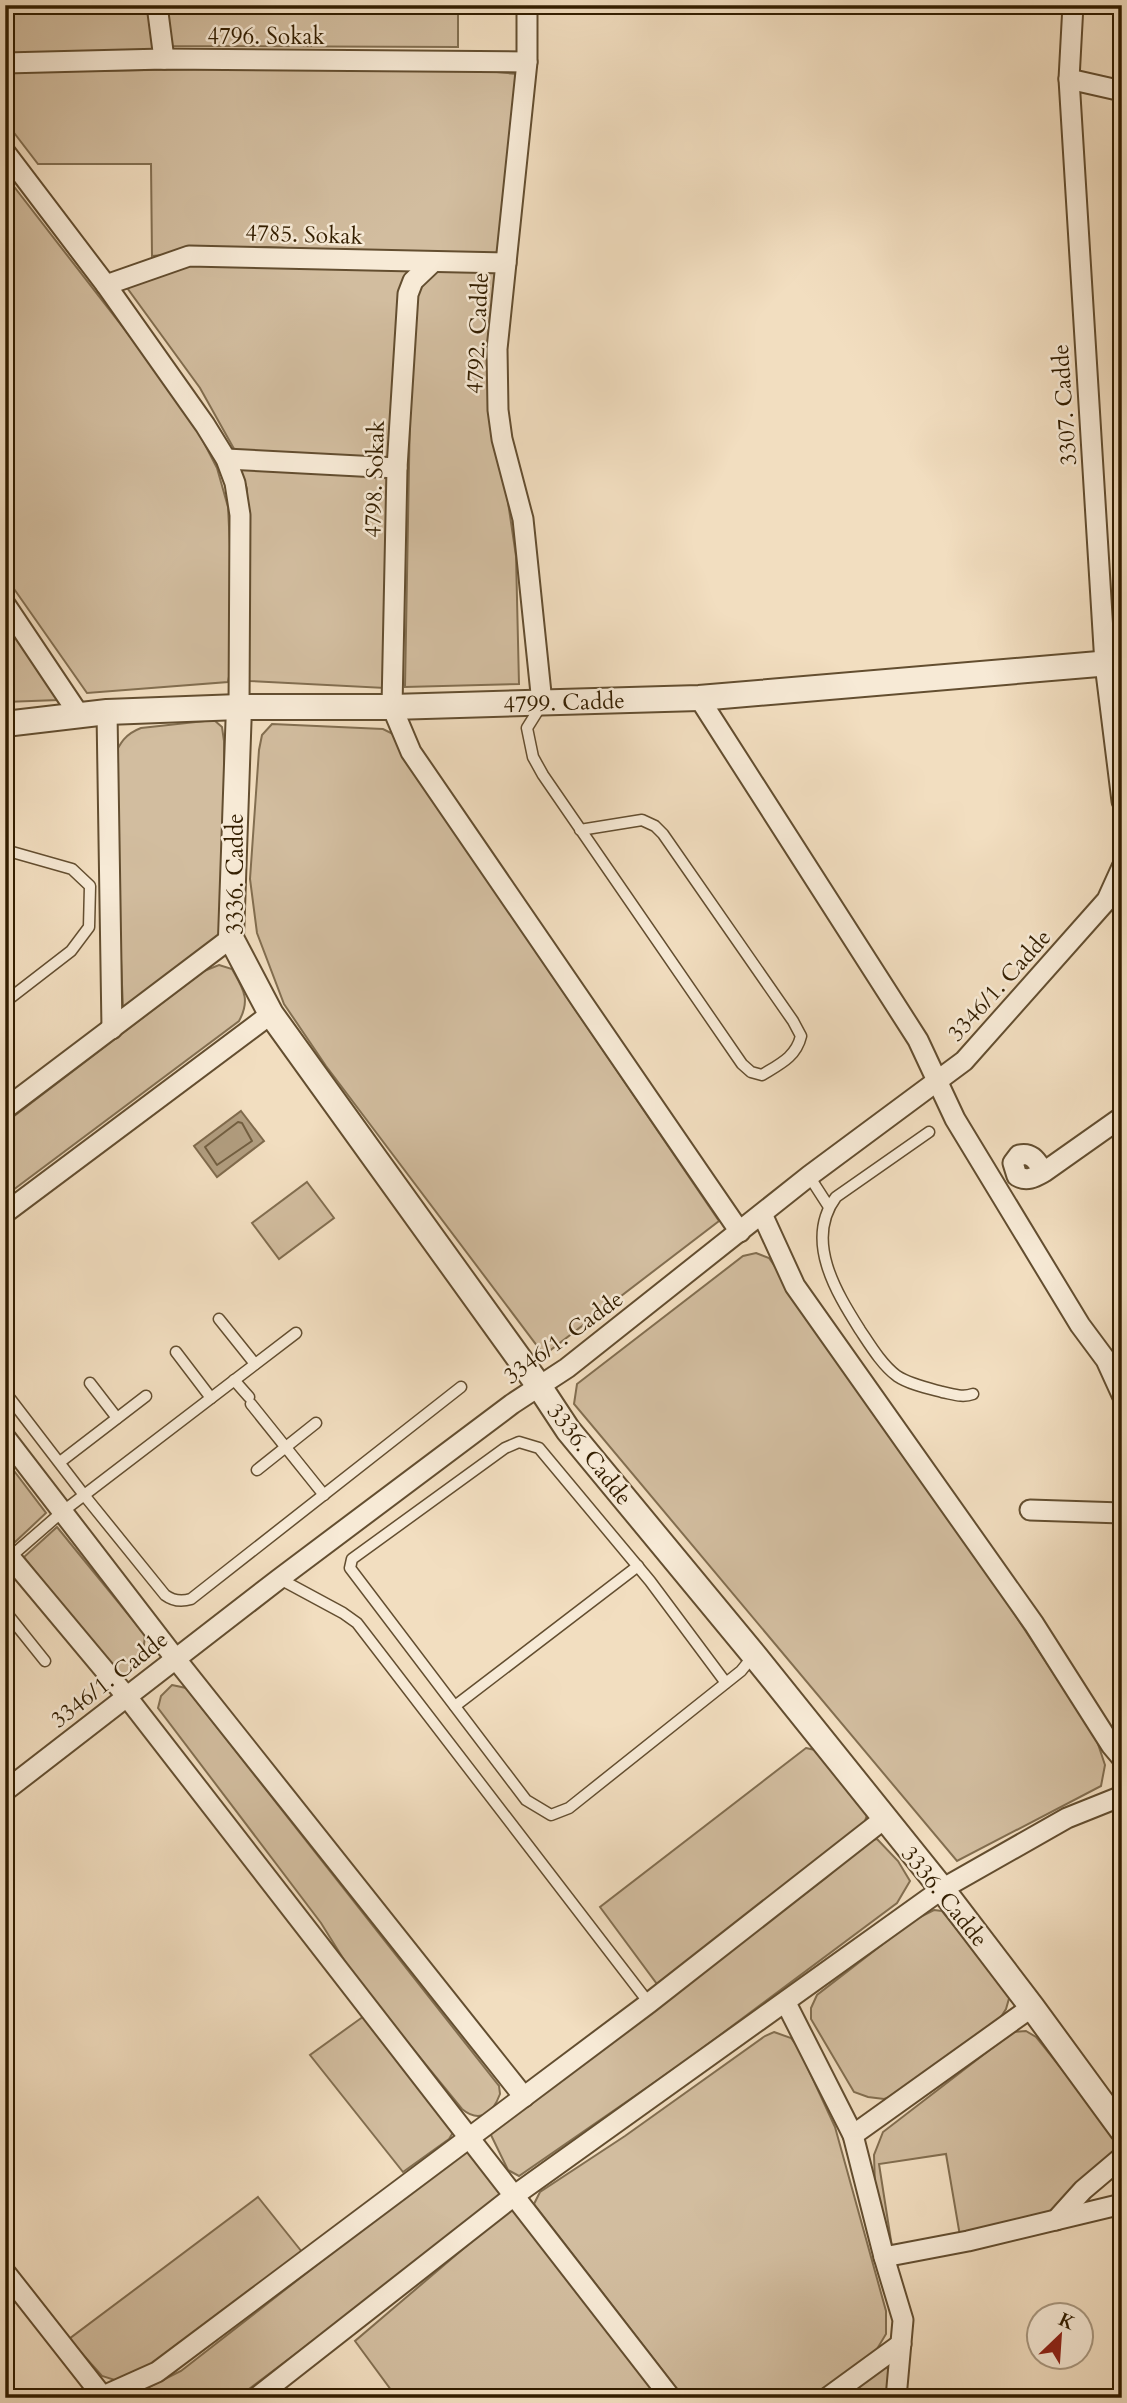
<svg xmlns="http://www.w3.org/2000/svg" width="1127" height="2403" viewBox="0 0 1127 2403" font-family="Cardo,serif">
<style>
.green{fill:#d2bd9f;stroke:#826e50;stroke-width:2}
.water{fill:#b19d7f;stroke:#7f6a4c;stroke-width:2}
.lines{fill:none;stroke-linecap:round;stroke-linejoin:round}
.shore{stroke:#725e40;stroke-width:2}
.service-casing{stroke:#634e30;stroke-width:13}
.minor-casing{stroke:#634e30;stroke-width:23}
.tertiary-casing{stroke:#634e30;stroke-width:28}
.service{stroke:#f7ead6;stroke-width:10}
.minor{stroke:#f7ead6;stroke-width:19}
.tertiary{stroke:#f7ead6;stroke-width:24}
.labels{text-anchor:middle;stroke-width:5;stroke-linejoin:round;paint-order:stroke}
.street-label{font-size:23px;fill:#331e00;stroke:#f7ead6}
</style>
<rect width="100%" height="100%" fill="#f2dec0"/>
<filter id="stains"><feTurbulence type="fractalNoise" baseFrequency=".00286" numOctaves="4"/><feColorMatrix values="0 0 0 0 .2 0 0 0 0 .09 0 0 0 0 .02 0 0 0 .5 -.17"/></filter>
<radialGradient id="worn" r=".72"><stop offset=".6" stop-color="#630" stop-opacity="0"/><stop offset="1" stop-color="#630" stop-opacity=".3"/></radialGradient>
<g class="green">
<polygon points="5,5 148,5 154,52 5,53"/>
<polygon points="167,5 458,5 458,47 169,46"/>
<polygon points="433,66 517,74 501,258 266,247 152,256 151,164 38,164 5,121 5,72"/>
<polygon points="5,175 187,410 217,468 228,507 235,645 228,682 87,693 5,576"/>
<polygon points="185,264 417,266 389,456 382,463 238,456 200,388 125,285"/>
<polygon points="438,269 501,272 505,482 516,556 519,684 405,687 412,300 420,282"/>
<polygon points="239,464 391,474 385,688 249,681 247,489"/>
<polygon points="5,621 58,700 5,702"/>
<path d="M214,720L222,727L224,741V927L219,938L123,1009L113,758C120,743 125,734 141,728Z"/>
<polygon points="272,724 383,729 393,734 405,759 719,1221 544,1355 326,1066 284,1004 257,933 250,879 259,750 262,735"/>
<path d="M219,965L232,969C243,989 251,999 239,1021L5,1196V1123L204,971Z"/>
<polygon points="307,1182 334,1218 279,1259 252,1223"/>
<polygon points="756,1253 769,1258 996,1586 1096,1738 1105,1765 1101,1786 957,1861 574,1404 577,1384 743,1256"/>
<polygon points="5,1459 46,1513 14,1543 5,1532"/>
<path d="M57,1527L145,1635C143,1654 144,1668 124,1675L103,1658L24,1557Z"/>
<path d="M172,1685L186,1688L499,2086L500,2094C493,2113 480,2124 462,2109L356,1979L321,1923L158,1708L161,1696Z"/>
<polygon points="806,1748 815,1750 867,1815 864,1824 657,1984 600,1907"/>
<polygon points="877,1839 898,1861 910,1881 897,1903 684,2062 519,2176 508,2170 490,2133 827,1877 867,1841"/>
<polygon points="934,1910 942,1911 1010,1995 1006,2009 995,2026 901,2093 884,2099 868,2097 854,2092 811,2019 811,2008 817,1995 914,1920"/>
<polygon points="364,2016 454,2131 449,2139 403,2172 310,2055"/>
<polygon points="1026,2031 1036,2037 1116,2137 1117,2147 1114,2152 1054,2214 960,2236 946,2154 879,2164 892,2247 888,2249 875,2186 874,2155 883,2132 1013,2032"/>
<polygon points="774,2032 791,2038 799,2049 835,2127 886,2311 886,2334 877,2349 866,2360 816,2398 684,2398 534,2204 540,2192 625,2136 765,2036"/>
<polygon points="469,2151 503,2193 497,2202 237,2398 127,2398 181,2371 455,2157"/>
<polygon points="258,2197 302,2252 155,2365 121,2382 102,2376 69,2339"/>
<polygon points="515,2208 662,2398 397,2398 355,2341 504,2214"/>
<polygon points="886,2366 894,2379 891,2398 845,2398"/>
</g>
<polygon class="water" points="241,1111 264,1141 217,1177 194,1146"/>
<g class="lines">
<polygon class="shore" points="238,1122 242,1123 252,1141 217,1165 205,1147"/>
<g class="service-casing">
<g id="service">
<path d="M542,704L527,728L533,757L543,775L742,1064L751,1072L762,1075C780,1064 796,1057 801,1036L793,1021L663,834L655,826L642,820L580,830"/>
<polyline points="5,850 72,869 90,886 89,927 71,951 5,1002"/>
<path d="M929,1132L836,1197C804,1240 836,1292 860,1330C870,1345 882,1365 897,1376C909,1384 927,1388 942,1392C953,1394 962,1398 973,1394"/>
<polyline points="809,1176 829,1207"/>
<polyline points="219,1319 255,1364"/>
<polyline points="176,1352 211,1398"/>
<polyline points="234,1380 249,1397"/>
<polyline points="90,1383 117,1418"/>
<path d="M5,1392L84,1495L165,1595C173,1601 181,1602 191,1599L461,1387"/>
<polyline points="251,1404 324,1495"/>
<polyline points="60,1462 146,1396"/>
<polyline points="257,1470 316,1423"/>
<polyline points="8,1559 62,1512 296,1333"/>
<polyline points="280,1579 343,1613 357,1623 649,2003"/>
<polyline points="5,1611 45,1661"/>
<polyline points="726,1683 650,1581 539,1448 519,1442 505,1448 352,1559 350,1568 526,1800 551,1815 569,1808 741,1671 754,1655"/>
<polyline points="455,1706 638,1566"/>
</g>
</g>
<g class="minor-casing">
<g id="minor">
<polyline points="157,5 164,59"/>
<polyline points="527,5 527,62 497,349 498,410 502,439 523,519 542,703"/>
<polyline points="1073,5 1069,79 1105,664 1122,801"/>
<polyline points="5,63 164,59 527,62"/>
<polyline points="1069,79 1122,91"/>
<polyline points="5,152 106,285 205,425 226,459 235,483 240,515 239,707"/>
<polyline points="433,262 413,281 408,294 397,468 392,707 411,752 740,1232"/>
<polyline points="106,285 189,256 506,263"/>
<polyline points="226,459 397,468"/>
<polyline points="5,604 80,716"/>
<polyline points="699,698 918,1040 955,1119 1080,1325 1106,1360 1122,1395"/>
<polyline points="107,712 112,1029"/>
<polyline points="5,1109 231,938"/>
<path d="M1044,1172C1037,1162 1033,1152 1019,1155L1013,1163L1017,1176C1027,1182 1035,1177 1044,1172L1122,1117"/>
<polyline points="5,1213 271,1014"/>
<polyline points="762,1214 795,1286 1034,1624 1111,1745 1122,1758"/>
<polyline points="5,1437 175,1658 524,2097"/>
<polyline points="1030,1510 1122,1513"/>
<polyline points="5,1551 127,1697 671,2398"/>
<polyline points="5,1791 279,1579 512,1404 567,1368 809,1176 964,1061 1107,900 1122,867"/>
<polyline points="786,2003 853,2135 884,2257 903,2320 896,2398"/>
<polyline points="853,2135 1032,2007"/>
<polyline points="1056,2220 1083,2190 1122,2157"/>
<polyline points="884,2257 968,2241 1122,2204"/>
<polyline points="5,2272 104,2398"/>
<polyline points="99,2398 157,2372 649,2003 884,1819"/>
<polyline points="256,2398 515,2195 942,1889 1067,1818 1122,1796"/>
<polyline points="827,2398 901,2344"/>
</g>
</g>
<g class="tertiary-casing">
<g id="tertiary">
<polyline points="239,707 231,938 271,1014 539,1386 568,1430 754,1655 942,1889 1032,2007 1122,2130"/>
<polyline points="5,724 107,712 239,707 392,707 699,698 1122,662"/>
</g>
</g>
<use href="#service" class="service"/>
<use href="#minor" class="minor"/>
<use href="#tertiary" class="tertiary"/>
</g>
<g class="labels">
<g class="street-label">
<text x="266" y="44">4796. Sokak</text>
<text transform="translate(304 234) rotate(2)" y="8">4785. Sokak</text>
<text transform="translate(477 333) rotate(-87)" y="8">4792. Cadde</text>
<text transform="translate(1064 405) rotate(-94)" y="8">3307. Cadde</text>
<text transform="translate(374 479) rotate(-88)" y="8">4798. Sokak</text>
<text transform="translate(564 702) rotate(-2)" y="8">4799. Cadde</text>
<text transform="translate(235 874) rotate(-90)" y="8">3336. Cadde</text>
<text transform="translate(999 985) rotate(-48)" y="8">3346/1. Cadde</text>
<text transform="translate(563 1337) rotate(-36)" y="8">3346/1. Cadde</text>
<text transform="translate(590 1454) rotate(52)" y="8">3336. Cadde</text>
<text transform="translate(109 1679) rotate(-38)" y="8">3346/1. Cadde</text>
<text transform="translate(945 1896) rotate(51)" y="8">3336. Cadde</text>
</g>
</g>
<rect width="1127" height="2403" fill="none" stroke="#f2dec0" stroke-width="28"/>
<rect x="7" y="7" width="1113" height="2389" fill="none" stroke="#331e00" stroke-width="3.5"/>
<rect x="14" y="14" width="1099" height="2375" fill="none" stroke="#331e00" stroke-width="2"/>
<g transform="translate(1060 2336) rotate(25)"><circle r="33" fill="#f7ead6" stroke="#a99880" stroke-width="2"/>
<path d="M0-5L12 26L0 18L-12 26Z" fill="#8f2418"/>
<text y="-10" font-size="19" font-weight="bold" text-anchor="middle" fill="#331e00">K</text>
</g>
<rect width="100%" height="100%" filter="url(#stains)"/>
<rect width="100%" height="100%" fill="url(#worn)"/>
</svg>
